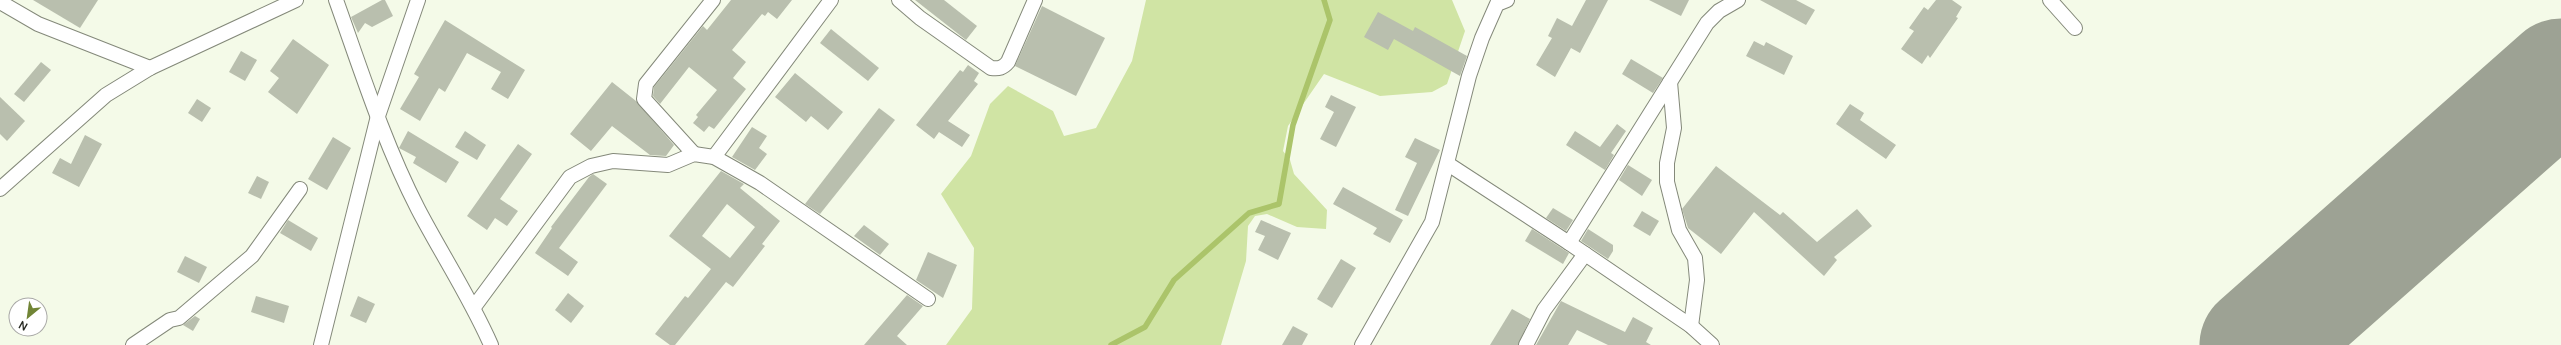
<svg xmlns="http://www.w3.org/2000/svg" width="2561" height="345" viewBox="0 0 2561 345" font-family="Manrope,sans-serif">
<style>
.green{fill:#d0e4a4}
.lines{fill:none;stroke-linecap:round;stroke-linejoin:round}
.stream{stroke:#abc46a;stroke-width:5.5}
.runway{stroke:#9da294;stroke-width:119}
.building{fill:#b9bfae;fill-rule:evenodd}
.street-casing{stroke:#84897a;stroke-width:16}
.street{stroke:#fff;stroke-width:14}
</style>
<rect width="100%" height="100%" fill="#f4fae8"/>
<polygon class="green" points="1146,0 1452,0 1465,31 1447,84 1432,92 1380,96 1324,74 1288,126 1283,151 1290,160 1294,174 1327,210 1326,229 1297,227 1267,214 1255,216 1248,226 1246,261 1221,345 946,345 972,309 974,248 941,194 971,156 990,104 1008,86 1053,111 1064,136 1096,128 1132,61"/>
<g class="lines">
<polyline class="stream" points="1111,345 1145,327 1174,280 1249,213 1279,204 1293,125 1330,20 1324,0"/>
<polyline class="runway" points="2259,345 2561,78"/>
</g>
<g class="building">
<polygon points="33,0 98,0 80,28"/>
<polygon points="382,0 385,0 393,16 372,27 365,23 358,33 351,17"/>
<polygon points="731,0 792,0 777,19 768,12 765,16 762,14 732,50 746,62 733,78 746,89 714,129 709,126 704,132 693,123 698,117 696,115 717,90 689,67 660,104 653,96 654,87 703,26 707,30"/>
<polygon points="915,0 944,0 977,26 966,40"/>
<polygon points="1586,0 1608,0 1580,53 1571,48 1555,77 1536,65 1552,38 1548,36 1557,18 1572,26"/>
<polygon points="1649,0 1689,0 1681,16"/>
<polygon points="1760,0 1796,0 1815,10 1806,25"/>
<polygon points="1936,0 1952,0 1962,7 1956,17 1958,18 1930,58 1928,55 1922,64 1901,49 1914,31 1909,28 1924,7 1928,10"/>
<polygon points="1042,6 1105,38 1076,96 1015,66"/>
<polygon points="1378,12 1413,31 1415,27 1467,56 1460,76 1394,39 1388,50 1364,37"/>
<polygon points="445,20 525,70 508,99 491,89 501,72 467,53 445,92 439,88 420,121 400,109 419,77 414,74"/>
<polygon points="831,29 879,68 868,81 820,43"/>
<polygon points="293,39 329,65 297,114 268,92 279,78 270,71"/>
<polygon points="1754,41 1764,46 1766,42 1793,56 1784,75 1746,56"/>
<polygon points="241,51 257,60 245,81 229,72"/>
<polygon points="1631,59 1663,78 1653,93 1622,74"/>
<polygon points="41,62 51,70 24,102 14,94"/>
<polygon points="968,65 979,73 974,81 978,84 948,121 970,135 962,147 939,132 934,139 916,125 960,70 963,72"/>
<polygon points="795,73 843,112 828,130 811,116 806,122 775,97"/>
<polygon points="612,82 636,101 674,145 666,156 650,155 612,126 591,151 570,134"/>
<polygon points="1331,95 1356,107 1336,147 1320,139 1334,112 1325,107"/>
<polygon points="0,97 25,121 7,141 0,134"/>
<polygon points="197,99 211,108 202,122 188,113"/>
<polygon points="1850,104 1864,113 1860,120 1896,145 1886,159 1836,124"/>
<polygon points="879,108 895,120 820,214 805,204"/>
<polygon points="1617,124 1626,131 1611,153 1614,155 1605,170 1566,145 1575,131 1600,147"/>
<polygon points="752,127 767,136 759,148 767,154 755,170 732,157"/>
<polygon points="408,131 459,162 446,183 413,163 416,157 399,148"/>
<polygon points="465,131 486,145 477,160 455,147"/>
<polygon points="85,135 102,144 79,187 52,173 60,158 71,164"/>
<polygon points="333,137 351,148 327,190 308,179"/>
<polygon points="1415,138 1440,150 1408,216 1395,210 1417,163 1405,157"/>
<polygon points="518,144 532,154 500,199 518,211 507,226 495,218 487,230 467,216"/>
<polygon points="1628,165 1652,180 1642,196 1619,180"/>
<polygon points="1716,166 1780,215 1783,212 1817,242 1857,209 1872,226 1834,257 1837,260 1824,276 1754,212 1721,254 1688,228 1682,209"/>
<path d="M721,171L744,184L740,188L780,221L762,244L765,246L733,287L726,282L675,345H670L655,334L685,296L688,298L711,269L669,236ZM727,204L755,227L730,258L702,236Z"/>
<polygon points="593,174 607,184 559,248 578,262 568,276 535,253 552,228 551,227 589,177"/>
<polygon points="257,176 269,182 261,199 248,193"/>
<polygon points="1343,187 1403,220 1390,243 1373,234 1377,228 1333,204"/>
<polygon points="1553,208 1573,220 1566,231 1546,218"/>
<polygon points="1642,211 1659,221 1650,236 1633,226"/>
<polygon points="288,220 318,238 311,251 280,233"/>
<polygon points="1261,220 1291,233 1278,260 1258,250 1265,236 1255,232"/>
<polygon points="864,225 889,244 880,255 854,236"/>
<polygon points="1532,229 1569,253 1563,264 1525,241"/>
<polygon points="1588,229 1613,245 1613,251 1608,259 1581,241"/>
<polygon points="928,252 957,265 943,298 916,280"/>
<polygon points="185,256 207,267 199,283 177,272"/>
<polygon points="1341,259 1356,268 1332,308 1317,299"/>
<polygon points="568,293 584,306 571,323 555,310"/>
<polygon points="907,295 923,306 897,336 907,345 864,345"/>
<polygon points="256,296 289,306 284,323 251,312"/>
<polygon points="358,296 375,304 366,323 350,316"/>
<polygon points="1561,301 1625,332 1633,317 1653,328 1646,342 1651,345 1608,345 1577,330 1568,345 1536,345"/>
<polygon points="1512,309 1530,319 1518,345 1490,345"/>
<polygon points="195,316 200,319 193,331 183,325"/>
<polygon points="1293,326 1308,334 1302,345 1282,345"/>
</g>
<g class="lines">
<g class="street-casing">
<g id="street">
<path d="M336,0C361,70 384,143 418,209C442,255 470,297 491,345"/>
<path d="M899,0L920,18L991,68C999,69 1003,68 1008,62L1035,0"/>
<polyline points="2050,0 2075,28"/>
<polyline points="0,2 38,24 150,68"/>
<polyline points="1670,82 1674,128 1667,163 1667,182 1679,230 1695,258 1697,280 1691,326"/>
<polyline points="694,154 644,99 646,84 713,0"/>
<polyline points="714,157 831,0"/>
<polyline points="1448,164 1569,243 1707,23 1719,11 1738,0"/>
<polyline points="0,189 106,95 150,68 296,0"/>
<polyline points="1569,243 1691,326 1712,345"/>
<polyline points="474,307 570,177 591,166 613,161 668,165 694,154 714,157 760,183 928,299"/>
<polyline points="133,345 170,320 179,318 252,256 300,189"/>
<polyline points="321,345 378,116 418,0"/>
<polyline points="1362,345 1432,222 1469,76 1482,38 1497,4 1507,0"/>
<polyline points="1526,345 1544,310 1585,254"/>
</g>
</g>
<use href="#street" class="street"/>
</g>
<g transform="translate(28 317) rotate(209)"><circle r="19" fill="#ffffff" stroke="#a9a9a7"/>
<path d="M0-3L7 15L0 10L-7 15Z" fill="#718536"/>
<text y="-6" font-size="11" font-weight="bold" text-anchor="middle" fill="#272922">N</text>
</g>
</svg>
